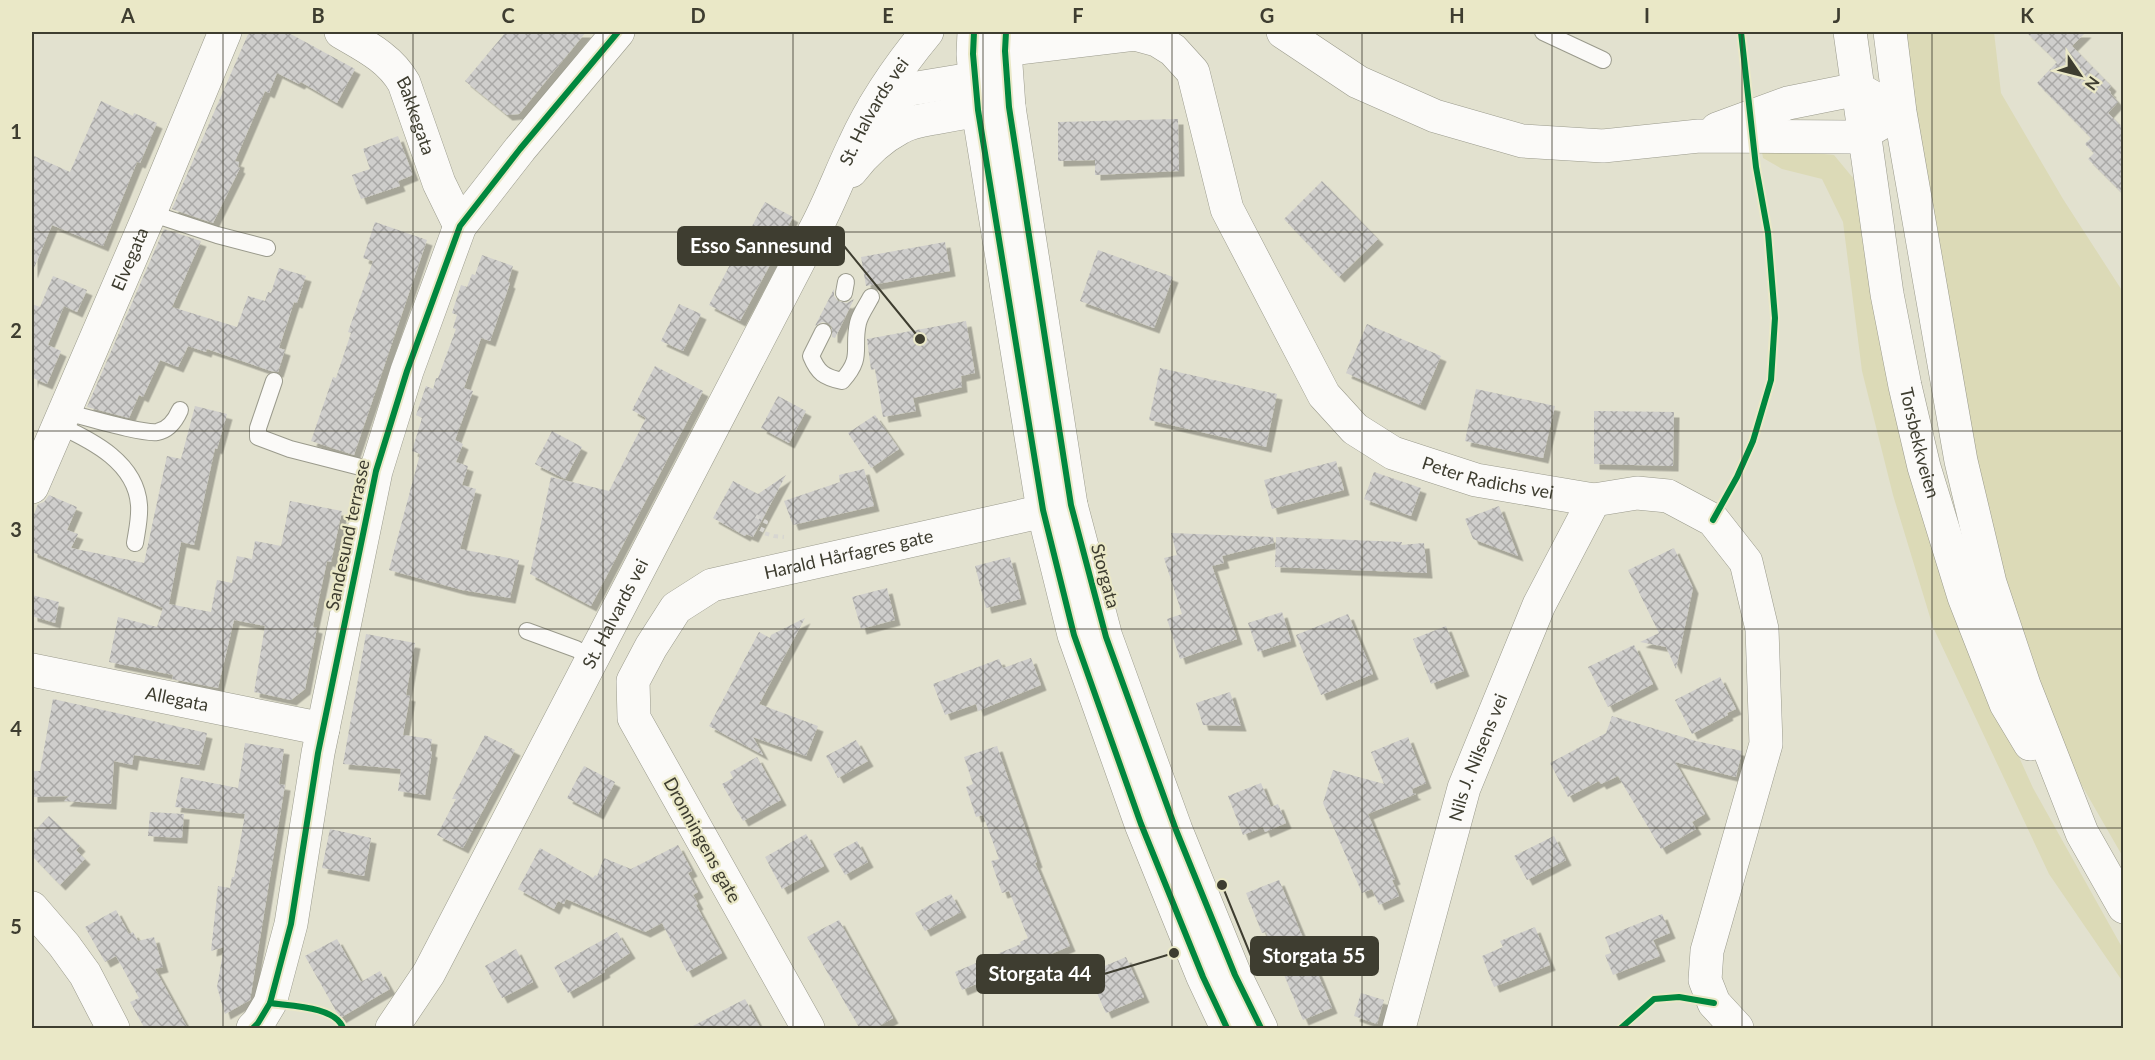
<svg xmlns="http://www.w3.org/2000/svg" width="2155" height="1060" viewBox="0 0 2155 1060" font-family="Lato,sans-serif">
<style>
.grass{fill:#dcdab7}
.building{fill:url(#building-cross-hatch);filter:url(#shadow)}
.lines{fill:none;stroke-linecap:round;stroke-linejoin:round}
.service-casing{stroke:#9a9a8c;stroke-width:18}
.minor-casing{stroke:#9a9a8c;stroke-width:34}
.tertiary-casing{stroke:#9a9a8c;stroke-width:34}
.primary-casing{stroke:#9a9a8c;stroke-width:34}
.path{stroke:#d7d6d1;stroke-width:4;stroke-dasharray:4.5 4.5;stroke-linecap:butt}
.service{stroke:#fbfaf8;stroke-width:16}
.minor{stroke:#fbfaf8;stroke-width:33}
.tertiary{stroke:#fbfaf8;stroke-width:33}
.primary{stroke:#fbfaf8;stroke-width:33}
.cycleway-casing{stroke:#eae8c7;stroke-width:10}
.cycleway{stroke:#00873e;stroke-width:6}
.grid{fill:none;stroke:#3e3d30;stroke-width:1.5;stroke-opacity:0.55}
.labels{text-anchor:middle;stroke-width:4.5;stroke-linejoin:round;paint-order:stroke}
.street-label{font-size:18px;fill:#3e3d30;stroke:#eae8c7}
.leader{fill:none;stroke:#3e3d30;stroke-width:2}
.callout-dot{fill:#3e3d30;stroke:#eae8c7;stroke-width:2}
.callout{fill:#3e3d30;stroke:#3e3d30;stroke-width:2}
.callout-label{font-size:20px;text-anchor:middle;font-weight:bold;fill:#fff}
.neatline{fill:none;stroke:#3e3d30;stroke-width:2}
.grid-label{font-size:20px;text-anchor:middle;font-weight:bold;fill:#3e3d30}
</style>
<defs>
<pattern id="building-cross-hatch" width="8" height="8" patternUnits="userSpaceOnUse" patternTransform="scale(1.5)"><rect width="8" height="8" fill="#cfcecc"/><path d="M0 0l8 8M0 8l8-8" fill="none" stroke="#a9a8a6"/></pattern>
<filter id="shadow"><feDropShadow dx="5.5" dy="5.5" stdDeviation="0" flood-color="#0004"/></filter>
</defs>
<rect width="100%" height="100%" fill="#e2e1cf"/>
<g class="grass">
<polygon points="1906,32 1994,32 2001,93 2063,199 2123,292 2123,857 2077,777 2018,624 1975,466 1917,130"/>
<polygon points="1784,150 1834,155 1853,178 1867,225 1971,651 2033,788 2123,949 2123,982 2049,874 1933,627 1893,495 1862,371 1843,222 1822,179 1782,169 1763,158 1762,152"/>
</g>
<g class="building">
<polygon points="249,32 287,32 355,69 337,103 301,82 299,84 277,73 269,93 265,91 235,161 239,162 238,167 240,168 213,223 172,209"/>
<polygon points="506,32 586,32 519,114 507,115 465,81"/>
<polygon points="2026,32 2086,32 2072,46 2111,86 2108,90 2111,92 2110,93 2118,102 2108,113 2124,129 2124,195 2088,159 2094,153 2085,144 2091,138 2037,83 2057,62"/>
<polygon points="101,101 133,116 134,113 157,123 140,163 137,162 103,246 52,225 32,273 32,155 70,172"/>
<polygon points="1178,119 1179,171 1095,175 1095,160 1058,161 1058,122"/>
<polygon points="398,136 413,175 398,181 400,186 361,199 352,175 370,169 363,149"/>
<polygon points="1322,181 1378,239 1339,277 1284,219"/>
<polygon points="765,202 793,217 786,230 788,231 740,321 709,305 736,253 734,252 746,228 750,230"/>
<polygon points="375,222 427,240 354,455 311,441 333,377 336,378 351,333 348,332 373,261 363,258"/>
<polygon points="164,229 201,241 172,307 237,327 248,296 265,301 268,292 271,293 279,268 306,276 297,303 294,302 279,348 285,350 278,372 271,371 207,349 206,352 188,346 178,367 160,360 143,397 139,395 129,418 87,407"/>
<polygon points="945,242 950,271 866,286 861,257"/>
<polygon points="1098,250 1173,277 1154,328 1080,301"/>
<polygon points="482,255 513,266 508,282 510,283 490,341 481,338 464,388 473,391 455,440 463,444 456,462 468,466 462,485 476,489 460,549 519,560 510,598 462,590 389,570 420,454 412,451 422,418 416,415 426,386 433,389 436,378 438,378 456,329 453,328 457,315 452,313 461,285 467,287 472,274 475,275"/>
<polygon points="53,276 87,290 77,312 64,306 48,345 61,351 47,384 33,378 32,383 32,304 40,307"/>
<polygon points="834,289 834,296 838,301 847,303 854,299 835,338 832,337 832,327 828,323 822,322 815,326"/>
<polygon points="679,304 701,314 683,351 661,341"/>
<polygon points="966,321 975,373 961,376 962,387 913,398 916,411 883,417 875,369 871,370 867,339"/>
<polygon points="1367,324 1441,356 1420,405 1346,373"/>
<polygon points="655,366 703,391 591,606 530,574 551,477 609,491 646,418 632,410"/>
<polygon points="1160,368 1277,394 1266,447 1149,420"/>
<polygon points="1476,389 1555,406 1543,458 1465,441"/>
<polygon points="778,396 806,411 789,443 761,428"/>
<polygon points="195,406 227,414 217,449 215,448 194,545 181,542 169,604 211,612 217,580 232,583 237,556 252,559 255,541 281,546 290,501 342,511 331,562 327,561 313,627 317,628 305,689 291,700 254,692 265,626 234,620 218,688 172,679 173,675 109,662 118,617 157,627 163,608 32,552 32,519 38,504 44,502 49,495 77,507 67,530 78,534 71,548 144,563 167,456 181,459"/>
<polygon points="1594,411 1674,412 1673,466 1594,464"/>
<polygon points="875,415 899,449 871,468 848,433"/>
<polygon points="552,431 582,447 565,479 535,464"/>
<polygon points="1336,461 1344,490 1272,509 1264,480"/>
<polygon points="864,469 874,506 793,525 784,501 840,482 839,475"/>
<polygon points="1374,472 1421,488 1411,516 1364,499"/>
<polygon points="786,475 753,537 746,534 745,536 713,518 733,481 758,494"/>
<polygon points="1499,506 1518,556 1473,539 1465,519"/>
<polygon points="1171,533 1273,537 1274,543 1222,556 1224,563 1212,566 1237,639 1180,659 1167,619 1182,614 1164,558 1177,555"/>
<polygon points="1276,537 1402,542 1401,545 1424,543 1427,573 1275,567"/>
<polygon points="1674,548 1693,588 1676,669 1666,647 1640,642 1659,633 1628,570"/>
<polygon points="1010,557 1021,599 986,608 975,566"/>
<polygon points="887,588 895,620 861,629 852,597"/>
<polygon points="32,595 59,602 55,623 32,616"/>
<polygon points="1282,612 1291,641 1258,652 1248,623"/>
<polygon points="1348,614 1373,674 1321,695 1296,635"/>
<polygon points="805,618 759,704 818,726 806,756 753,737 763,755 709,726 759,632 770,638 771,635"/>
<polygon points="1446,626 1464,671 1431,684 1413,639"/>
<polygon points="366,634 415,643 406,695 410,696 403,735 432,739 430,751 432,752 425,795 398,791 401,769 343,764"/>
<polygon points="1634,645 1653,684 1608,707 1588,667"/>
<polygon points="1031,658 1041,685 978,711 976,704 945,715 933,684 999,659 1003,668"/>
<polygon points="1720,677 1736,709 1727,713 1728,715 1692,734 1675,700"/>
<polygon points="1230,692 1241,726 1203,725 1196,703"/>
<polygon points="53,699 207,733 199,765 134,755 132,765 114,761 111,804 64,801 69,796 32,797 32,771 40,771"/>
<polygon points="1612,716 1696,741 1742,751 1736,777 1675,762 1705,814 1692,822 1696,829 1661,849 1618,776 1601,784 1599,781 1568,797 1550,763 1606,733"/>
<polygon points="485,735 515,750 463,848 437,835 456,799 452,799"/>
<polygon points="1408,737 1426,783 1412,789 1413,793 1416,794 1368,814 1395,879 1392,880 1399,896 1379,905 1372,889 1362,893 1323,803 1333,770 1384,784 1371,752"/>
<polygon points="856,740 868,761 838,778 826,756"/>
<polygon points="245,743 284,749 279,784 285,785 250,1000 225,1014 217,987 224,947 211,951 218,886 230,888 232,877 234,877 245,814 175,807 181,777 238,788"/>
<polygon points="997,746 1037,862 1035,863 1070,946 1018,968 1022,977 1001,986 996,976 962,990 955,972 1021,944 1020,942 1028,938 1009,891 1002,893 991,861 999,859 983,815 976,817 966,787 973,784 964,757"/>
<polygon points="757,757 781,800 743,821 722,784 733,778 730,772"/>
<polygon points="584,766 615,782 598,814 567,798"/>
<polygon points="1261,783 1271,807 1278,804 1286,823 1265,832 1263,827 1243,835 1228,796"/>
<polygon points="150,812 184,814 182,838 148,836"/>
<polygon points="49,816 80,846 76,850 85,859 60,885 32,856 32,834"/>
<polygon points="330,829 371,838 364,876 322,868"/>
<polygon points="806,834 824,866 782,889 765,857"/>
<polygon points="1554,836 1566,860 1527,880 1514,856"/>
<polygon points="857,841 868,862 845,875 833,854"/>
<polygon points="678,845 692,871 688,873 698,892 693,895 698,904 696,905 722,953 687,972 662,923 645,932 566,899 564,904 558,901 554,909 518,889 540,848 593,878 595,875 597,876 604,858 631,869"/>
<polygon points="1279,880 1332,1008 1303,1020 1266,932 1262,933 1246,893"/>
<polygon points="951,894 961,912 925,931 915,913"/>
<polygon points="116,910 129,934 133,932 138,941 154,937 163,967 155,969 188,1029 145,1029 130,1002 139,998 116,956 105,962 85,927"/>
<polygon points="1662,914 1670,933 1653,940 1660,956 1613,975 1605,955 1611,953 1605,937"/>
<polygon points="839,920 893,1018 874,1029 860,1029 807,937"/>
<polygon points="1535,927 1550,965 1494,987 1482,956 1503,947 1500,941"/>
<polygon points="617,932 630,953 604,970 605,972 568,993 554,967"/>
<polygon points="337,939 361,982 380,971 390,989 340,1018 305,956"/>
<polygon points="516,949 533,982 502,998 485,966"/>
<polygon points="1126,957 1144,997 1106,1013 1097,993 1101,990 1093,971"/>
<polygon points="1361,993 1384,1000 1377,1024 1354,1016"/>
<polygon points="745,999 761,1029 687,1029"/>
</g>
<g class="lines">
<g class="service-casing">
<g id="service">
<polyline points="1543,32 1603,60"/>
<polyline points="150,213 217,235 267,248"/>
<polyline points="844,293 846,282"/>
<path d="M823,332L811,356C818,373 824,377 842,381C864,357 852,349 858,323C860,314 867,305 871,297"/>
<polyline points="274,381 258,428 258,437 290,449 376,471"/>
<path d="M65,412C83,416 141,434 157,432C169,430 176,419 180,410"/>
<path d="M60,426C93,441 136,463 139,505C140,518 137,530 135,543"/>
<polyline points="527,631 576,649 593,658"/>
</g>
</g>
<g class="minor-casing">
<g id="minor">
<path id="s1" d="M341,32C365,46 390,58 404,83L439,183L460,226"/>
<path id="s2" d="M978,53L1135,34L1157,40L1173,50L1193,72L1227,209L1324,395L1355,429L1393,453L1476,480L1594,500L1637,493L1668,496L1713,520L1746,562L1762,629L1766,744L1707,951L1705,980L1714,1003L1737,1028"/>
<path id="s3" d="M32,487L150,213L225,32"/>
<path id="s4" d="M32,670L323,729"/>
<polyline points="32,908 64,945 85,974 113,1028"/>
<polyline points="253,1028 258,1023 270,1003 291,924 318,753 376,471 407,371 460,226 520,149 618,32"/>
<path id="s5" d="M808,1028L634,718L633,681L651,647L676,608L712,585L1071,505"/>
<path id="s6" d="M1399,1028L1464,788L1539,605L1594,500"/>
</g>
</g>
<g class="tertiary-casing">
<g id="tertiary">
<polyline points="974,32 973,54 978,110 1043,510 1074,635 1141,824 1203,977 1227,1028"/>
<polyline points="874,107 911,89 996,75"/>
<polyline points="1009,107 1071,505 1106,637 1176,830 1235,975 1261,1028"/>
</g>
</g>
<g class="primary-casing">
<g id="primary">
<polyline points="1283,32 1358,82 1435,116 1522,141 1603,146 1699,136 1850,137 1864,133 1881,123"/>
<path id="s7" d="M1850,32L1887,294L1905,386L1924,467L1964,597L2006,704L2030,744"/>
<polyline points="1890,32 1900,112 1961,461 1990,583 2024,685 2082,833 2124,907"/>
<polyline points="1717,129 1788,103 1858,89 1876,99"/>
<path d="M851,171C864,154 881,138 900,128C910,122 924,120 935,118C960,113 984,109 1009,107L1005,51L1006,32"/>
<path id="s8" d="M392,1028L429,973L817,226C831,199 841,172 854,145C873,103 898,67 927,32"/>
</g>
</g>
<polyline class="path" points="756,516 766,522 761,532 774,536 784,537"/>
<use href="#service" class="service"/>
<use href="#minor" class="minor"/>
<use href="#tertiary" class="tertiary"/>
<use href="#primary" class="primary"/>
<g class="cycleway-casing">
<g id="cycleway">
<polyline points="974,32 973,54 978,110 1043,510 1074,635 1141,824 1203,977 1227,1028"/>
<polyline points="1006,32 1005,51 1009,107 1071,505 1106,637 1176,830 1235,975 1261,1028"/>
<polyline points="1713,520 1737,477 1753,441 1771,380 1775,318 1768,233 1756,167 1741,32"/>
<path d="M270,1003C290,1006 335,1006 343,1028"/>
<polyline points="253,1028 258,1023 270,1003 291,924 318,753 376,471 407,371 460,226 520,149 618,32"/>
<polyline points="1621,1028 1654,999 1679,997 1714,1003"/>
</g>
</g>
<use href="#cycleway" class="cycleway"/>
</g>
<path class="grid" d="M223,32V1028M413,32V1028M603,32V1028M793,32V1028M983,32V1028M1172,32V1028M1362,32V1028M1552,32V1028M1742,32V1028M1932,32V1028M32,232H2124M32,431H2124M32,629H2124M32,828H2124"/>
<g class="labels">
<g class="street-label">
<text dy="6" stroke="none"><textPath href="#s8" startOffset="1036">St. Halvards vei</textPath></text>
<text dy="6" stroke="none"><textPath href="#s1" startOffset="117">Bakkegata</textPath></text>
<text dy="6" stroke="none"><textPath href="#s3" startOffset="248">Elvegata</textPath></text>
<text dy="6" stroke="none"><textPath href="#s7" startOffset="417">Torsbekkveien</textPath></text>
<text dy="6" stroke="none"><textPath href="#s2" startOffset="770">Peter Radichs vei</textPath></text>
<text transform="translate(348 535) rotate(-78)" y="6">Sandesund terrasse</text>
<text dy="6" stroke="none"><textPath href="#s5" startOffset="660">Harald Hårfagres gate</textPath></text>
<text transform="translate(1105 576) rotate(75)" y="6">Storgata</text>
<text dy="6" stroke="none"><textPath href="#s8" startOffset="471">St. Halvards vei</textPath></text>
<text dy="6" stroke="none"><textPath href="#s4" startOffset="148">Allegata</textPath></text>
<text dy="6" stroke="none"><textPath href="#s6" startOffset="282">Nils J. Nilsens vei</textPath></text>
<text transform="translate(702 840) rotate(61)" y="6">Dronningens gate</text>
</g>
</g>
<path class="leader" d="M920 339L844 246M1222 885L1251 956M1174 953L1104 974"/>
<g class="callout-dot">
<circle cx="920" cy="339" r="6"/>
<circle cx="1222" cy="885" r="6"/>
<circle cx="1174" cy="953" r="6"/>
</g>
<g class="callout">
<rect x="678" y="227" width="166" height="38" rx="6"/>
<rect x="1251" y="937" width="127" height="38" rx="6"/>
<rect x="977" y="955" width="127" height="38" rx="6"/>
</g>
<g class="callout-label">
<text x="761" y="253">Esso Sannesund</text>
<text x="1314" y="963">Storgata 55</text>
<text x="1040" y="981">Storgata 44</text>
</g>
<rect width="2155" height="1060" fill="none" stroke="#eae8c7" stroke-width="66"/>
<g transform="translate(2080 75) rotate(125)" stroke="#eae8c7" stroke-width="4.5" paint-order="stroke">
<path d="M0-4.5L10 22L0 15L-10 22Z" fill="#3e3d30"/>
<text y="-9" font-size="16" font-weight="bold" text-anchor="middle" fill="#3e3d30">N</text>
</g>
<rect x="33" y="33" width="2089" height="994" class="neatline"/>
<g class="grid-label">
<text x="128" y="23">A</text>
<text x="318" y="23">B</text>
<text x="508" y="23">C</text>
<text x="698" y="23">D</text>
<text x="888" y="23">E</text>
<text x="1078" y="23">F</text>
<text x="1267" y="23">G</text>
<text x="1457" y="23">H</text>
<text x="1647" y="23">I</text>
<text x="1837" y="23">J</text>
<text x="2027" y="23">K</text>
<text x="16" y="139">1</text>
<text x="16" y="338">2</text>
<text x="16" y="537">3</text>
<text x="16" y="736">4</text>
<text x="16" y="934">5</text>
</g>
</svg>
